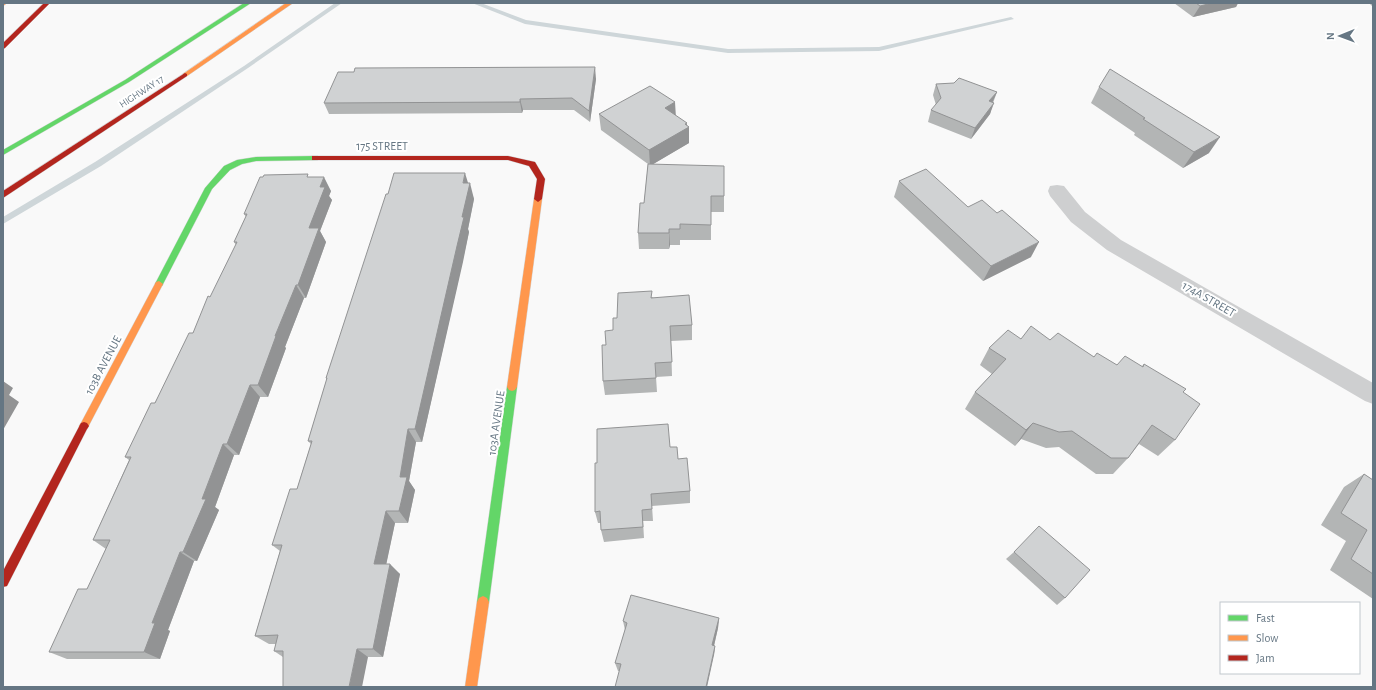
<svg xmlns="http://www.w3.org/2000/svg" width="1376" height="690" viewBox="0 0 1376 690" font-family="'Alegreya Sans',sans-serif">
<style>
.lines{fill:none;stroke-linecap:round;stroke-linejoin:round}
.stream{fill:#ced6d9;fill-rule:evenodd}
.fast-casing{stroke:#d5d6d7;stroke-width:1}
.slow-casing{stroke:#d5d6d7;stroke-width:1}
.jam-casing{stroke:#d5d6d7;stroke-width:1}
.street{fill:#cecfd0;fill-rule:evenodd}
.fast{fill:#63d668;fill-rule:evenodd}
.slow{fill:#ff974d;fill-rule:evenodd}
.jam{fill:#b3261e;fill-rule:evenodd}
.wall{fill:#b3b5b5}
.shaded-wall{fill:#929394}
.building{fill:#d0d2d3;stroke:#929394}
.labels{text-anchor:middle;stroke-width:4;stroke-linejoin:round;paint-order:stroke}
.far-street-label{font-size:10px;fill:#657683;stroke:#fff}
.street-label{font-size:12px;fill:#657683;stroke:#fff}
</style>
<rect width="100%" height="100%" fill="#f9f9f9"/>
<g class="lines">
<g class="stream">
<polygon points="335,3 342,3 248,68 101,166 3,224 3,217 95,162 244,66"/>
<polygon points="472,3 481,3 526,20 728,49 879,47 1011,17 1014,19 879,51 728,53 525,24"/>
</g>
<g class="fast-casing">
<g id="fast">
<polygon points="244,3 251,3 129,82 3,155 3,150 125,80"/>
<polygon points="315,156 318,156 318,160 256,161 242,164 230,170 212,189 162,286 156,286 155,284 205,188 224,166 237,160 256,157"/>
<polygon points="512,383 515,384 517,387 489,602 487,606 483,608 479,606 477,602 507,387 509,384"/>
</g>
</g>
<g class="slow-casing">
<g id="slow">
<polygon points="3,3 7,3 3,6"/>
<polygon points="286,3 293,3 187,76 183,76 183,74"/>
<polygon points="538,196 542,199 517,387 515,390 512,391 509,390 507,387 534,199"/>
<polygon points="159,281 163,284 87,429 84,430 81,429 79,426 81,423 156,282"/>
<polygon points="483,596 487,598 489,602 477,687 465,687 477,602 479,598"/>
</g>
</g>
<g class="jam-casing">
<g id="jam">
<polygon points="44,3 50,3 5,48 3,49 3,43"/>
<polygon points="185,73 187,74 187,76 3,198 3,191"/>
<polygon points="312,156 508,156 535,162 545,179 542,199 538,202 534,199 537,179 529,166 508,160 312,160"/>
<polygon points="84,422 87,423 89,426 87,429 7,586 3,587 3,571 81,423"/>
</g>
</g>
<polygon class="street" points="1057,185 1064,186 1085,212 1121,240 1373,383 1373,404 1365,401 1107,250 1071,222 1050,196 1048,191 1050,186"/>
<use href="#fast" class="fast"/>
<use href="#slow" class="slow"/>
<use href="#jam" class="jam"/>
</g>
<g class="wall">
<polygon points="1174,3 1238,3 1236,7 1193,17"/>
<polygon points="1369,3 1373,3 1373,7"/>
<polygon points="596,79 590,122 574,110 523,110 522,113 329,114 324,103"/>
<polygon points="936,84 997,92 993,103 990,114 971,139 928,122 931,110 936,105 933,95"/>
<polygon points="1099,87 1209,153 1183,168 1134,135 1135,133 1091,103"/>
<polygon points="675,102 675,115 689,127 689,143 653,164 724,196 724,212 711,212 711,240 680,240 680,245 670,245 669,249 639,249 638,233 644,203 648,164 601,130 599,114"/>
<polygon points="309,177 331,191 329,196 332,200 320,231 326,242 306,298 304,298 285,347 286,348 268,397 260,397 239,455 234,455 215,507 219,510 197,561 194,561 168,630 170,631 160,659 67,659 49,652 87,589 106,549 93,540 129,460 125,457 193,333 236,245 234,242 246,217 244,214"/>
<polygon points="899,181 968,207 1031,257 983,281 894,197"/>
<polygon points="468,183 474,199 468,229 469,232 422,442 416,442 409,481 415,490 408,523 395,523 386,564 400,574 383,657 283,657 274,651 276,644 269,644 255,636 280,551 272,545 297,489 311,444 308,441 327,380 326,378"/>
<polygon points="652,297 692,325 692,340 671,341 672,376 656,377 657,392 605,395 603,381 606,345 613,330 617,318"/>
<polygon points="1021,339 1050,340 1094,357 1117,365 1142,366 1144,364 1183,392 1175,440 1158,456 1139,444 1128,458 1113,474 1096,474 1059,447 1046,448 1021,439 1015,446 965,409 975,392 992,374 980,365 989,348"/>
<polygon points="670,447 678,459 690,491 690,503 652,506 653,521 643,521 644,538 604,542 601,530 601,523 598,523 595,512"/>
<polygon points="1364,474 1373,480 1373,599 1330,570 1346,541 1321,525 1344,487"/>
<polygon points="1014,552 1065,598 1057,605 1006,559"/>
<polygon points="719,618 718,628 714,646 715,646 714,655 619,671 618,671 615,663 625,630 623,621"/>
</g>
<g class="shaded-wall">
<polygon points="1212,3 1238,3 1236,7 1193,17 1200,6"/>
<polygon points="595,67 596,79 590,122 589,111"/>
<polygon points="997,92 992,103 989,101"/>
<polygon points="520,99 523,110 522,113 520,102"/>
<polygon points="675,102 676,118 665,108"/>
<polygon points="994,103 990,114 971,139 975,128"/>
<polygon points="687,123 687,128 689,127 689,143 650,166 649,150"/>
<polygon points="1220,137 1209,153 1183,168 1194,152"/>
<polygon points="465,173 469,186 470,183 474,199 468,229 469,232 463,262 422,442 415,429"/>
<polygon points="324,177 331,191 329,196 332,200 320,231 326,242 306,298 298,285 309,228 320,187"/>
<polygon points="669,229 670,245 669,249"/>
<polygon points="1039,242 1031,257 983,281 991,266"/>
<polygon points="296,285 304,298 285,347 286,348 268,397 258,385 275,336"/>
<polygon points="3,381 13,388 9,395 19,402 3,430"/>
<polygon points="250,385 260,397 239,455 227,444"/>
<polygon points="1033,423 1021,439 1015,446 1026,430"/>
<polygon points="408,429 416,442 409,481 415,490 408,523 399,511 400,477"/>
<polygon points="223,444 234,455 215,507 219,510 197,561 183,552 202,499"/>
<polygon points="386,511 395,523 384,575 374,564"/>
<polygon points="180,552 194,561 168,630 170,631 160,659 144,652 152,623"/>
<polygon points="390,564 400,574 383,657 373,649"/>
<polygon points="719,618 718,628 712,654 712,645"/>
<polygon points="715,646 714,655 707,687 706,687"/>
<polygon points="357,649 368,657 362,687 349,687"/>
</g>
<g class="building">
<polygon points="1196,3 1212,3 1200,6"/>
<polygon points="595,67 589,111 572,98 520,99 520,102 324,103 338,72 354,72 355,68"/>
<polygon points="1110,69 1220,137 1194,152 1143,119 1145,118 1099,87"/>
<polygon points="959,78 997,92 989,101 994,103 975,128 931,110 941,98 936,84 954,83"/>
<polygon points="650,86 675,102 665,108 687,123 685,124 689,127 649,150 599,114"/>
<polygon points="648,164 724,166 724,196 711,196 711,225 680,224 680,229 669,229 669,233 638,233 640,203 644,203"/>
<polygon points="926,169 968,207 982,200 997,213 1002,210 1039,242 991,266 899,181"/>
<polygon points="394,173 465,173 463,183 470,183 462,217 464,217 457,246 415,429 408,429 400,477 407,477 399,511 386,511 374,564 390,564 373,649 357,649 349,687 283,687 283,651 274,651 278,635 255,636 282,545 272,545 290,489 297,489 312,441 308,441 327,378 326,378 386,194 388,194"/>
<polygon points="308,174 307,177 324,177 320,187 325,187 309,228 319,228 298,285 296,285 275,336 276,336 258,385 250,385 227,444 223,444 202,499 206,499 183,552 180,552 152,623 155,623 144,652 49,652 78,589 87,589 110,540 93,540 131,457 125,457 151,403 155,403 189,333 193,333 208,296 210,297 237,242 234,242 247,214 244,214 260,177 263,177 264,175"/>
<polygon points="652,291 651,298 689,295 692,325 670,326 672,362 655,363 656,378 603,381 602,345 606,345 605,331 613,330 613,318 617,318 618,293"/>
<polygon points="1031,326 1050,340 1058,333 1094,357 1097,353 1117,365 1125,356 1143,367 1144,364 1186,389 1183,392 1200,404 1175,440 1152,425 1128,458 1111,458 1072,431 1059,432 1033,423 1026,430 975,392 1006,359 989,348 1008,330 1021,339"/>
<polygon points="668,424 670,447 677,447 678,459 687,458 690,491 651,494 652,509 642,510 643,527 601,530 600,511 595,512 595,463 597,463 597,429"/>
<polygon points="1364,474 1373,480 1373,574 1351,559 1367,530 1341,513"/>
<polygon points="1039,526 1090,570 1065,598 1014,552"/>
<polygon points="631,595 719,618 712,645 715,646 706,687 615,687 621,664 615,663 627,623 623,621"/>
</g>
<g class="labels">
<g class="far-street-label">
<text transform="translate(141 91) rotate(-33)" y="4">HIGHWAY 17</text>
</g>
<g class="street-label">
<text x="382" y="150">175 STREET</text>
<text transform="translate(1209 299) rotate(30)" y="4">174A STREET</text>
<text transform="translate(103 365) rotate(-62)" y="4">103B AVENUE</text>
<text transform="translate(496 423) rotate(-82)" y="4">103A AVENUE</text>
</g>
</g>
<rect width="1376" height="690" fill="none" stroke="#657683" stroke-width="8"/>
<rect x="1220" y="602" width="140" height="72" fill="#ffffff" stroke="#c1c8cd"/>
<rect x="1228" y="615" width="20" height="6" fill="#63d668" stroke="#c1c8cd"/>
<text x="1256" y="622" font-size="12" fill="#657683">Fast</text>
<rect x="1228" y="635" width="20" height="6" fill="#ff974d" stroke="#c1c8cd"/>
<text x="1256" y="642" font-size="12" fill="#657683">Slow</text>
<rect x="1228" y="655" width="20" height="6" fill="#b3261e" stroke="#c1c8cd"/>
<text x="1256" y="662" font-size="12" fill="#657683">Jam</text>
<g transform="translate(1340 36) rotate(269)" stroke="#ffffff" stroke-width="3" paint-order="stroke">
<path d="M0-3L7 15L0 10L-7 15Z" fill="#657683"/>
<text y="-6" font-size="11" font-weight="bold" text-anchor="middle" fill="#657683">N</text>
</g>
</svg>
